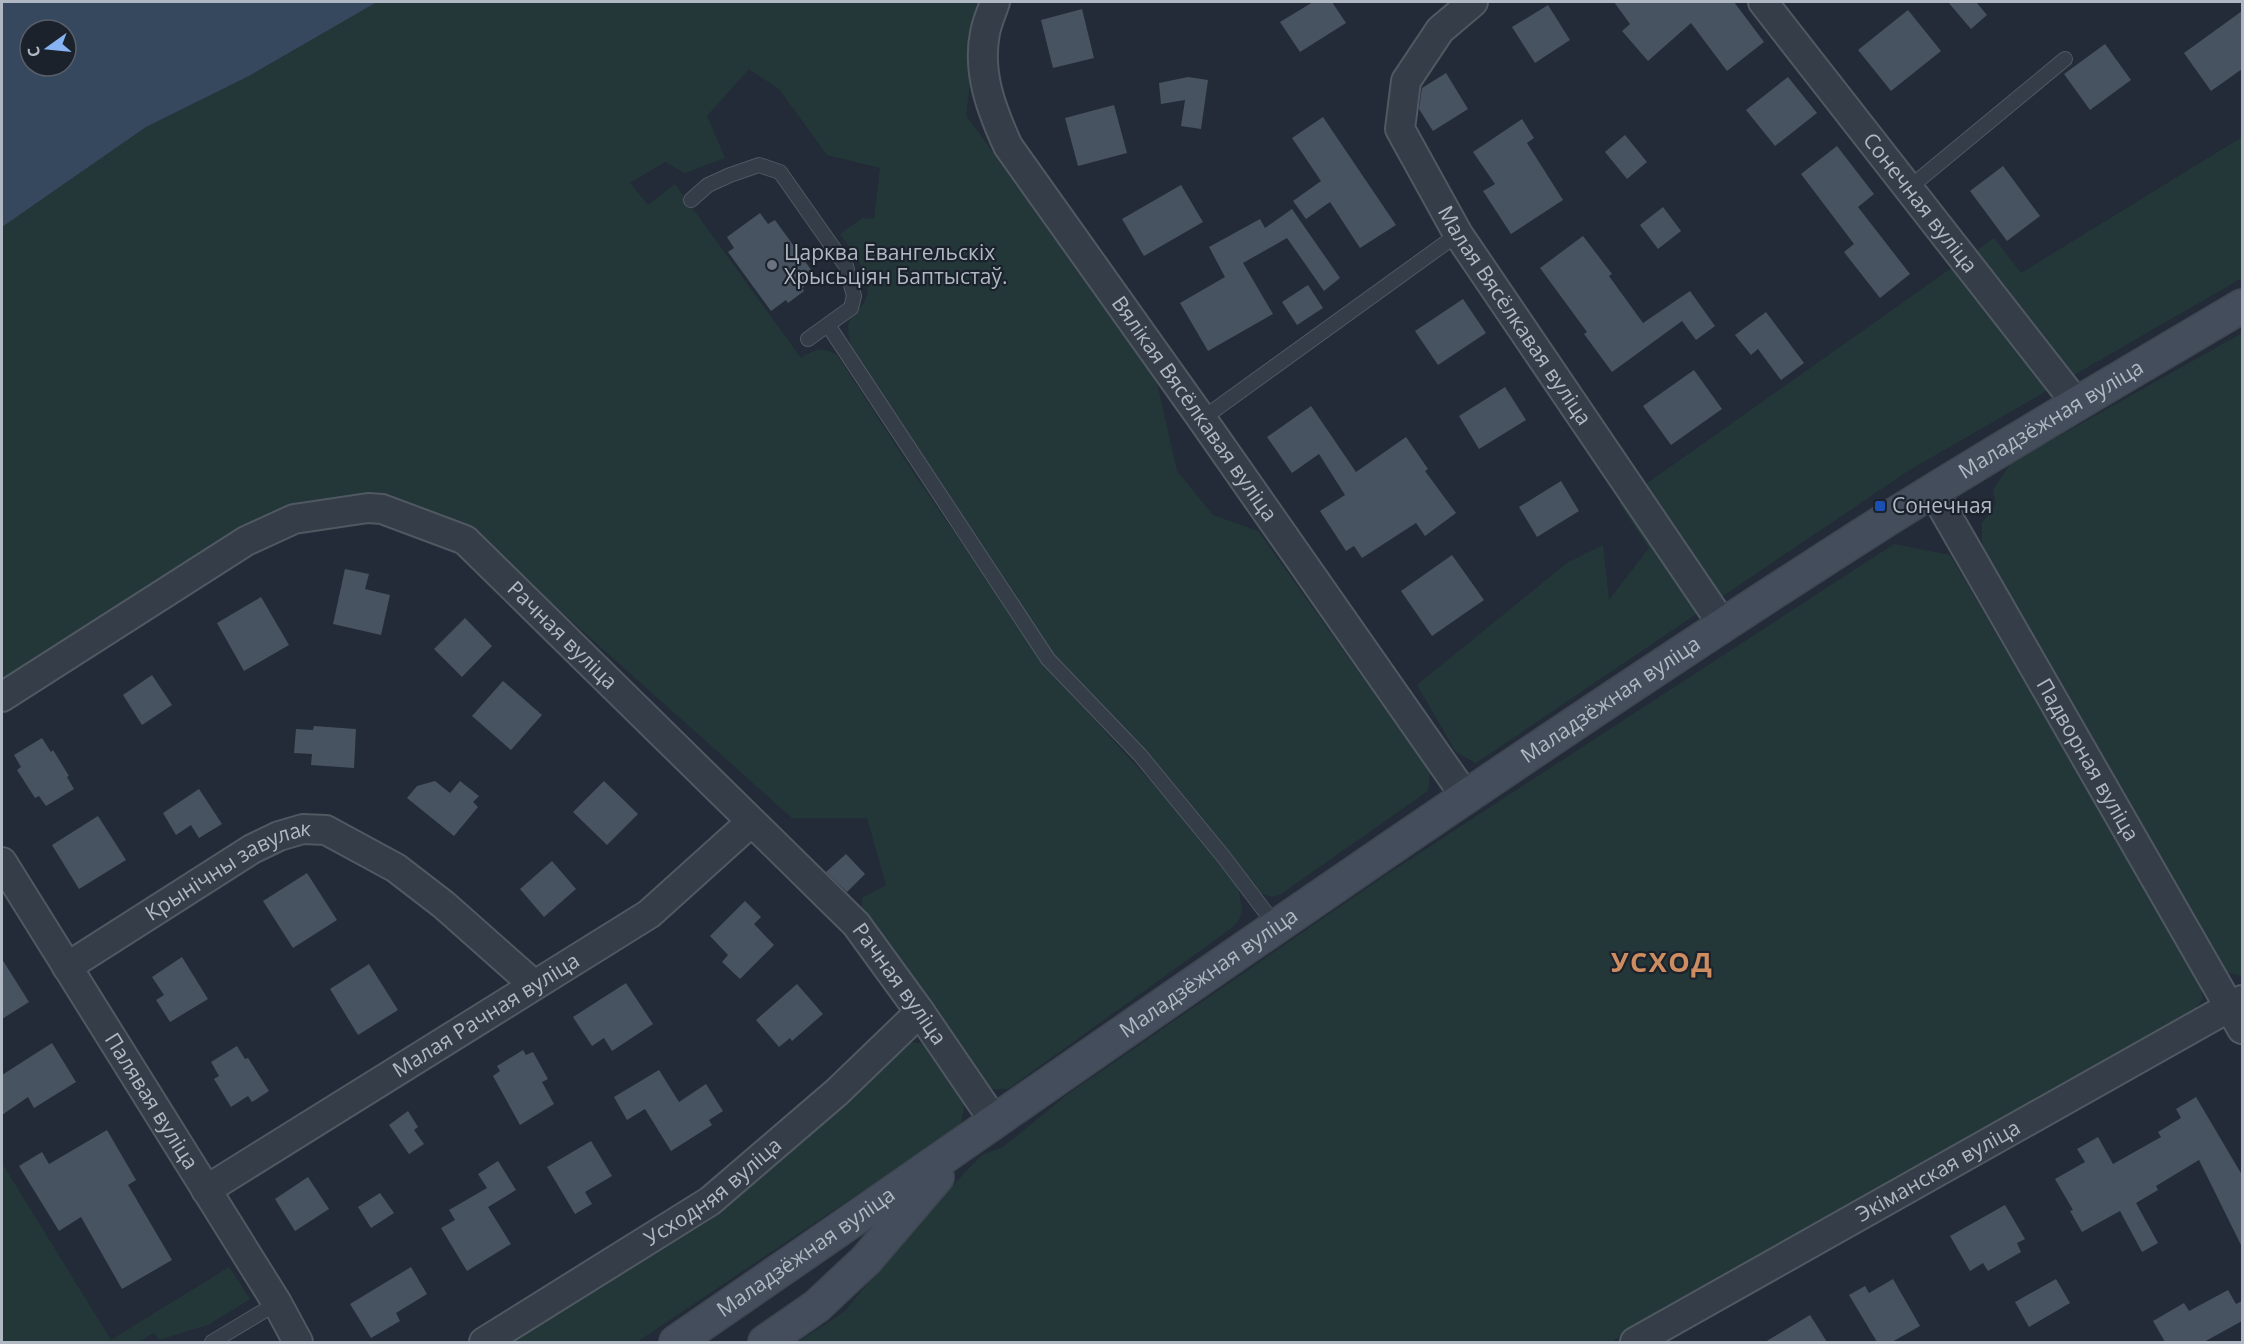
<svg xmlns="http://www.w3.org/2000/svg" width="2244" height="1344" viewBox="0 0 2244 1344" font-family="'Open Sans',sans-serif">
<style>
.green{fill:#243738}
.water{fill:#36485e;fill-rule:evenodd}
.building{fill:#485361}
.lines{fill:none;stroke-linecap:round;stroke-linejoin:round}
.service-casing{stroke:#505862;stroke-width:16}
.minor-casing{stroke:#505862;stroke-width:32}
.secondary-casing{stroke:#3e4651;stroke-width:36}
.service{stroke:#353d48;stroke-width:14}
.minor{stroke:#353d48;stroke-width:28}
.secondary{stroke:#434d5b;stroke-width:33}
.worship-dot{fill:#6b7280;stroke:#1b222c;stroke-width:2}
.transit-dot{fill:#1a4fb4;stroke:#1b222c;stroke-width:2}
.labels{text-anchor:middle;stroke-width:4.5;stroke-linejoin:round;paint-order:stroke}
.street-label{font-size:21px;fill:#b0b8c4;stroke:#1b222c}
.poi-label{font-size:21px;fill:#b0b8c4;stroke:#1b222c;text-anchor:start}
.district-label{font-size:27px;font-weight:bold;letter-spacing:1.5px;fill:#ce8d61;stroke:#1b222c}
</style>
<rect width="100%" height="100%" fill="#222b37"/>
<g class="green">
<path d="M377,2H980L966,115L1157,383L1177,471L1213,515L1258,531L1430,772L1428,791L1281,894C1272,898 1267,897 1259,891L1192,810L1053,654L851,346C848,332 845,322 856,311C859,308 863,305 865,301C876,280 852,250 840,234L862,218L874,219L880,168L827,155L779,89L749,69L707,116L725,158L685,173L665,162L630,183L648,205L675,184L801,358C817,349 820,346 837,355L917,478L1045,666L1186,820L1238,887L1242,910L1239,920L1233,927L1008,1089H992L979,1080L861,913L862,898L886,885L867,818H792L465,526L373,500L241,533L2,680V227L146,127L249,76Z"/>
<polygon points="2242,137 2242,278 1908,471 1476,763 1456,752 1417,685 1567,563 1603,545 1609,600 1649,548 1619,503 1994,238 2021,273"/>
<polygon points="2242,333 2242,976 2222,971 1982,546 1982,523 1996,504 1993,490 2011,463"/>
<polygon points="1894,544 1950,555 2199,981 2203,998 2193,1013 1611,1342 798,1342 844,1312 927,1212 982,1155 1003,1147 1068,1094 1383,877"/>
<polygon points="905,1041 925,1044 965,1102 961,1125 637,1342 507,1342"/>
<polygon points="2,1163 111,1340 229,1267 250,1299 208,1325 159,1340 154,1333 138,1342 2,1342"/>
</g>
<path class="water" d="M2,2H377L249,76L146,127L2,227ZM30,30H66V66H30Z"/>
<g class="building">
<polygon points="1313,2 1332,2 1346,23 1300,52 1280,22"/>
<polygon points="1614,2 1734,2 1764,42 1727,71 1691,23 1648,61 1622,31 1630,24"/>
<polygon points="1948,2 1976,2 1987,15 1971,29"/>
<polygon points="1548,5 1570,40 1535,63 1512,27"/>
<polygon points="1082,9 1094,58 1053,68 1041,20"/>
<polygon points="1908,10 1941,51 1891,91 1858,50"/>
<polygon points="2242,11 2242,69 2211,91 2184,53"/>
<polygon points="2105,44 2131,80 2090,110 2064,74"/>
<polygon points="1446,73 1468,109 1433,131 1419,109 1422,88"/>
<polygon points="1188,77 1208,80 1201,129 1181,126 1185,100 1161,104 1159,83"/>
<polygon points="1788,77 1817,113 1775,146 1746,110"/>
<polygon points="1114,105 1127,153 1078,166 1065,118"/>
<polygon points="1323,117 1396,225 1360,248 1330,202 1306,219 1293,201 1321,181 1292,138"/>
<polygon points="1522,119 1534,138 1527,143 1563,200 1511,234 1483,191 1495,184 1473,152"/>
<polygon points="1625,135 1647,162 1627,179 1605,152"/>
<polygon points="1837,146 1874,194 1858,207 1910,274 1880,298 1844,252 1854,244 1801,174"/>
<polygon points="2003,166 2040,216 2007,241 1970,191"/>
<polygon points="1181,185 1203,222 1144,256 1122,219"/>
<polygon points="1663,207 1681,231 1658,249 1640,225"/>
<polygon points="1292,209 1340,278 1324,291 1287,238 1243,263 1273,314 1208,351 1180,303 1225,277 1209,247 1260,219 1265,228"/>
<polygon points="760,213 768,224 775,220 817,278 802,288 804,291 788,303 786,300 771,311 728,252 734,248 727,237"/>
<polygon points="1583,236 1612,274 1609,276 1643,323 1690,291 1715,326 1696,340 1682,321 1612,372 1584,334 1587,332 1540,268"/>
<polygon points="1308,285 1323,308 1297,325 1282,302"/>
<polygon points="1463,299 1486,333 1438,365 1415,331"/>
<polygon points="1766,312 1804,363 1781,380 1758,349 1751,355 1735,335"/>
<polygon points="1694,370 1722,409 1671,445 1643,406"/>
<polygon points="1505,387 1526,420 1479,449 1459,416"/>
<polygon points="1311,406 1356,472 1406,437 1428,469 1425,471 1456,513 1425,536 1416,523 1362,558 1354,546 1346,551 1320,511 1345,495 1319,454 1292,473 1267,437"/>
<polygon points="1561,481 1579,511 1537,537 1519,507"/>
<polygon points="1452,555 1484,600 1432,636 1401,591"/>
<polygon points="345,569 369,574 365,589 390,595 381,635 333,624"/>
<polygon points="261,597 289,645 244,671 217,623"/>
<polygon points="465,618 492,646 462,677 434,649"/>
<polygon points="152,675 172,705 142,725 123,695"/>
<polygon points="503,681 542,715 511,750 472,716"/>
<polygon points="314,726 356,729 354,768 311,765 312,754 294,753 296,729 313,730"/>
<polygon points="42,738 51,752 53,750 69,776 67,777 74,789 46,806 39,796 35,798 17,770 21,767 14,755"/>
<polygon points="435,781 450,793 460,781 479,796 473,802 478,807 454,836 407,798 417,786"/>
<polygon points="604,781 638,814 607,845 573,812"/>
<polygon points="199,789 222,824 199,838 191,825 176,835 163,813"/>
<polygon points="98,816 126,860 79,889 52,845"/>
<polygon points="846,854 865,874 847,892 826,872"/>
<polygon points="552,861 576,889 544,917 520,889"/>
<polygon points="307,873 337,920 293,948 263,901"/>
<polygon points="745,901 761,917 754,924 774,945 740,979 722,962 728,955 710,936"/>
<polygon points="182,957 208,999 170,1022 156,1000 164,995 152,977"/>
<polygon points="2,959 29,1002 2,1019"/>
<polygon points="369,964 398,1010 358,1035 330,989"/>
<polygon points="626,983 653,1024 612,1051 604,1038 592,1046 573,1017"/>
<polygon points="797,984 823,1014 792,1041 790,1038 779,1047 756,1020"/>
<polygon points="52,1043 76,1082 34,1108 28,1097 2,1115 2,1075"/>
<polygon points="237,1046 245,1059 248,1058 269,1091 252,1102 248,1096 231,1107 214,1079 219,1076 211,1062"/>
<polygon points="523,1050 526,1055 533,1052 548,1079 542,1082 554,1104 520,1125 493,1076 500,1071 497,1066"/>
<polygon points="659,1070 679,1102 706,1084 723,1111 709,1120 712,1125 671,1151 645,1109 627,1120 614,1097"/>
<polygon points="2196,1097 2242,1175 2242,1247 2199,1160 2156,1186 2158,1190 2136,1203 2158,1243 2142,1252 2120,1211 2082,1232 2070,1211 2073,1210 2055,1179 2085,1162 2077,1149 2098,1137 2113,1164 2161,1137 2158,1132 2181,1118 2176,1109"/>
<polygon points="408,1111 418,1127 414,1130 424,1144 409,1154 389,1125"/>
<polygon points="107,1130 136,1180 128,1185 172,1260 122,1289 81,1217 59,1231 19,1166 42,1152 49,1164"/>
<polygon points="591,1141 612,1176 585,1192 592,1204 575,1214 547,1167"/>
<polygon points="498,1161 516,1190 488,1207 511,1244 467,1271 441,1228 455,1220 449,1210 487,1188 478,1174"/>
<polygon points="308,1177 329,1209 295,1231 275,1199"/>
<polygon points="380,1193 394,1213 371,1228 358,1207"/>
<polygon points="2005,1205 2025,1239 2017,1243 2021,1252 1988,1271 1983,1263 1970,1271 1950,1236"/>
<polygon points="411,1267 427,1294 396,1313 400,1321 371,1338 350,1304"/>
<polygon points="1893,1279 1920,1326 1892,1342 1877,1342 1849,1295 1865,1286 1869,1293"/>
<polygon points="2056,1279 2070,1303 2029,1327 2015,1302"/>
<polygon points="2228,1290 2236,1304 2242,1301 2242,1321 2204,1342 2165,1342 2153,1321 2184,1303 2189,1311"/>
<polygon points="1810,1315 1827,1342 1765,1342"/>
</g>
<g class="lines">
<g class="service-casing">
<g id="service">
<polyline points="1909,188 2065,59"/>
<polyline points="691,200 708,185 730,175 759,165 780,172 846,266 854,296 851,308 808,339"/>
<polyline points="828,325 1048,659 1140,755 1223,856 1276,926"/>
<polyline points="1202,419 1458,234"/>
<polyline points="212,1342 277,1303"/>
</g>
</g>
<g class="minor-casing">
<g id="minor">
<path id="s1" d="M995,2C992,12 987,22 985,33C977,73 992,111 1008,146L1202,419L1466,797"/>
<path id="s2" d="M1473,2L1440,30L1406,81L1400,129L1458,234L1723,625"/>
<path id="s3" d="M1763,2L2077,404"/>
<path id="s4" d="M1933,491L2242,1029"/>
<path id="s5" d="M2,697L246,541L294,519L368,508L382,509L465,540L856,924L920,1012L995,1122"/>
<path id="s6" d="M2,862L277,1303L298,1342"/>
<path id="s7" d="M67,967L252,849L279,836L303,829L326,830L396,868L444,905L533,984"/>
<path id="s8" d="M206,1190L649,914L750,823"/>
<path id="s9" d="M484,1342L710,1201L837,1092L920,1012"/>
<path id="s10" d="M1635,1342L2242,1000"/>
</g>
</g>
<g class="secondary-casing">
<g id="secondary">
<path id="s11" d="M676,1342C1075,1068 1470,785 1878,525C1998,449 2121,378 2242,306"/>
<polyline points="765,1342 817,1306 866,1260 937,1177"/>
</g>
</g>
<use href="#service" class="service"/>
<use href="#minor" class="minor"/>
<use href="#secondary" class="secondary"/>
</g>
<circle class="worship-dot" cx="772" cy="265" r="6"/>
<rect class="transit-dot" x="1874" y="500" width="12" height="12" rx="3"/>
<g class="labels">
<g class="street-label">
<text dy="7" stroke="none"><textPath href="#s3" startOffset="255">Сонечная вуліца</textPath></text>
<text dy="7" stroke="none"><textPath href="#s2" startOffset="372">Малая Вясёлкавая вуліца</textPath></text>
<text dy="7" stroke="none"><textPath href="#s1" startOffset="472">Вялікая Вясёлкавая вуліца</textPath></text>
<text dy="7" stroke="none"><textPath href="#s11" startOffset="1656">Маладзёжная вуліца</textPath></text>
<text dy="7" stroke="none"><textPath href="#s5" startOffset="656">Рачная вуліца</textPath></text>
<text dy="7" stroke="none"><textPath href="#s11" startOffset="1134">Маладзёжная вуліца</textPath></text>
<text dy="7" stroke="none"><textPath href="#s4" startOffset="310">Падворная вуліца</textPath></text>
<text dy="7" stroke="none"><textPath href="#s7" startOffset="189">Крынічны завулак</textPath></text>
<text dy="7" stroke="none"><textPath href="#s11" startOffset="648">Маладзёжная вуліца</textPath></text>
<text dy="7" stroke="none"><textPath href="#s5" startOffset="1142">Рачная вуліца</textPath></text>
<text dy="7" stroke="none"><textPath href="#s8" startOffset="330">Малая Рачная вуліца</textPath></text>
<text dy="7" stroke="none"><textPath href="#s6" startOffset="282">Палявая вуліца</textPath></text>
<text dy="7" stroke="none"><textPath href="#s10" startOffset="348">Экіманская вуліца</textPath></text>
<text dy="7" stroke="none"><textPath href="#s9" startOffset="274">Усходняя вуліца</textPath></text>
<text dy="7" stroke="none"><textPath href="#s11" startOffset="158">Маладзёжная вуліца</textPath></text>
</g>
<g class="poi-label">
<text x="784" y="260">Царква Евангельскіх<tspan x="784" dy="24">Хрысьціян Баптыстаў.</tspan></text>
<text x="1892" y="513">Сонечная</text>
</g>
<g class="district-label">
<text x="1662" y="972">УСХОД</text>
</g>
</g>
<rect width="2244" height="1344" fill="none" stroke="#b0b8c4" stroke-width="6"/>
<g transform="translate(48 48) rotate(255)"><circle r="28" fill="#1b222c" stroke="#575e69" stroke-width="1.5"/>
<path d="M0-4.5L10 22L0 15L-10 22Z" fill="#87b3f2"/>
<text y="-9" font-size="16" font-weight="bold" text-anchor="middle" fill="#b0b8c4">С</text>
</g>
</svg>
